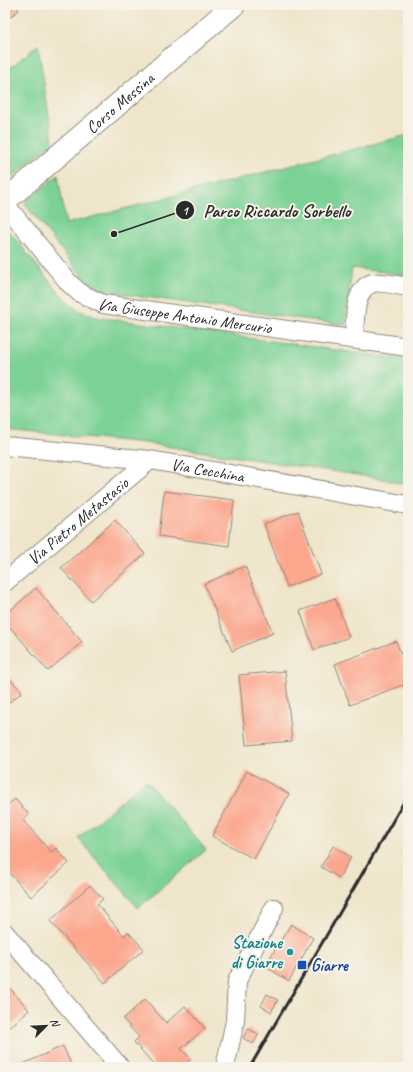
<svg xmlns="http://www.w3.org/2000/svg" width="413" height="1072" viewBox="0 0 413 1072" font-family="Caveat,sans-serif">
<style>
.green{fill:#7bd296;stroke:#537e60}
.building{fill:#fca68d}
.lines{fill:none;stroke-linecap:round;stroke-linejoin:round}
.minor-casing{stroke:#8d887a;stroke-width:20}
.tertiary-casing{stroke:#8d887a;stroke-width:24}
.minor{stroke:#fff;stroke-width:18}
.tertiary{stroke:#fff;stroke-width:22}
.rail{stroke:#2b2b2b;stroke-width:3}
.culture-dot{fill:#0f9aa8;stroke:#f7f3e8;stroke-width:1.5}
.transit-dot{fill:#1a4fb4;stroke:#f7f3e8;stroke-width:1.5}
.labels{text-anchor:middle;stroke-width:4;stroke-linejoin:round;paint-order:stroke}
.street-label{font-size:17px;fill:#2b2b2b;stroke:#f7f3e8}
.culture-label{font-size:17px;font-weight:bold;fill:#0d838f;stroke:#f7f3e8;text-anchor:end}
.transit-label{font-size:17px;font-weight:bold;fill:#164399;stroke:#f7f3e8;text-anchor:start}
.leader{fill:none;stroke:#2b2b2b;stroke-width:1.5}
.callout-dot{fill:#2b2b2b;stroke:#f7f3e8;stroke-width:1.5}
.mark-label{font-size:12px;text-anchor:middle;font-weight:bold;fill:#fff}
.callout-label{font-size:18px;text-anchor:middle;font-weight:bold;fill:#2b2b2b;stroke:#f7f3e8;stroke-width:4;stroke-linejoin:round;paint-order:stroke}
</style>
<rect width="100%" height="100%" fill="#f7f3e8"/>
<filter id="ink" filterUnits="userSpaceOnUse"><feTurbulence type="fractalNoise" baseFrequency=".025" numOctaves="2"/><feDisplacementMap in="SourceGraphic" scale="8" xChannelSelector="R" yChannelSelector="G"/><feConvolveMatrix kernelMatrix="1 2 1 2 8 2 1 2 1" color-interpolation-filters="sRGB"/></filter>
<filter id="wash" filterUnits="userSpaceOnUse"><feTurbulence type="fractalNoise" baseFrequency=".012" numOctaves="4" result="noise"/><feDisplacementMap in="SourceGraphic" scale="16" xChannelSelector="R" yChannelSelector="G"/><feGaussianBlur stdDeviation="0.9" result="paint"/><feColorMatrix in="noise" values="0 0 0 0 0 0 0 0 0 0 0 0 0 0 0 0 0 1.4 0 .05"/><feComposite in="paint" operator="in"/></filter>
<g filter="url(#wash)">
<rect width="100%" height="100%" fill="#efe5ca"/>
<g class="green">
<polygon points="38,45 53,142 7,182 5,179 5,72"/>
<polygon points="408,135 408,275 352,268 345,325 110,292 95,287 83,277 24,203 58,175 66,224"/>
<polygon points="5,226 55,288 67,301 80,311 96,317 408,360 408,485 377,478 145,443 5,429"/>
<polygon points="146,780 206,850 138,908 78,838"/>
</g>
<g id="blocks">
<g class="building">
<polygon points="5,5 15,5 19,10 5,21"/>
<polygon points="164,491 234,500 229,546 159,536"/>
<polygon points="298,511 321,574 287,587 264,524"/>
<polygon points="115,520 145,554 91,601 61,568"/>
<polygon points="245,566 273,633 232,651 204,584"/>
<polygon points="36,588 82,642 48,671 5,621 5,615"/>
<polygon points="335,598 349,637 314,650 300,611"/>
<polygon points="396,641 408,673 408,683 350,705 335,664"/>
<polygon points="285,671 292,741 246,745 239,675"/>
<polygon points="5,673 22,692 5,706"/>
<polygon points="247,771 289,794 254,859 212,836"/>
<polygon points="15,799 29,815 23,820 51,852 56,848 69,863 31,897 5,868 5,807"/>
<polygon points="333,846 351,857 339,878 321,867"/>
<polygon points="90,885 103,899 97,904 124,936 128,932 144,949 105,983 50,921"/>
<polygon points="291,924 313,938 289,981 265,966"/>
<polygon points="5,983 29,1010 10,1027 5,1021"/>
<polygon points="267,994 278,1000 271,1012 261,1006"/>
<polygon points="145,999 166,1023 185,1006 205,1028 181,1049 191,1059 181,1067 156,1067 134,1042 139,1037 123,1019"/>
<polygon points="248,1029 259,1034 253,1044 243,1038"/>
<polygon points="63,1046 72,1067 22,1067 21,1065"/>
</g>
</g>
</g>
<g filter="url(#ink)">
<use href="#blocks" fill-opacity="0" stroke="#8d887a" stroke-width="1"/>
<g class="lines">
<g class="minor-casing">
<g id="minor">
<path id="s1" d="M5,204L69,283L80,293L103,304L408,347"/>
<path d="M354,339C355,323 353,288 373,283C379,281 401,286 408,287"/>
<path id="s2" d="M5,446L150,460L408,505"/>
<path id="s3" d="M5,582L150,460"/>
<polyline points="5,933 120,1067"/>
<polyline points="225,1067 235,1021 237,981 274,908"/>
</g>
</g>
<g class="tertiary-casing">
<g id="tertiary">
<path id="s4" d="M5,201L234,5"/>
</g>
</g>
<use href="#minor" class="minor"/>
<use href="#tertiary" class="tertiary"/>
<polyline class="rail" points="250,1067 408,795"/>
</g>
</g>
<circle class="culture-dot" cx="290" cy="952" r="4"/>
<rect class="transit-dot" x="297" y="960" width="10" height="10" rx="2"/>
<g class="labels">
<g class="street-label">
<text dy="6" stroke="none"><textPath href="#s4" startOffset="151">Corso Messina</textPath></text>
<text dy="6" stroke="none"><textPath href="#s1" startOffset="225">Via Giuseppe Antonio Mercurio</textPath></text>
<text dy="6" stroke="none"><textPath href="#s2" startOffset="204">Via Cecchina</textPath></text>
<text dy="6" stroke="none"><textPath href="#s3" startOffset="95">Via Pietro Metastasio</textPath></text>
</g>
<g class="culture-label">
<text x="282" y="948">Stazione<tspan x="282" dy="20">di Giarre</tspan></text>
</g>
<g class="transit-label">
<text x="311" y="971">Giarre</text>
</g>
</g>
<path class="leader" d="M114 234L185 210"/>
<g class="callout-dot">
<circle cx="114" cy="234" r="4"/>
<circle cx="185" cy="210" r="10"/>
</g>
<g class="mark-label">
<text x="185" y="215">1</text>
</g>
<g class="callout-label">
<text x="277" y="217">Parco Riccardo Sorbello</text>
</g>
<rect width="413" height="1072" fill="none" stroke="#f7f3e8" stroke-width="20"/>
<g transform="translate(46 1026) rotate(66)" stroke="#f7f3e8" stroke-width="3" paint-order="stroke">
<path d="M0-3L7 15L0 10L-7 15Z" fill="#2b2b2b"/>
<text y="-6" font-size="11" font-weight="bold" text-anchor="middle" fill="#2b2b2b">N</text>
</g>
</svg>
